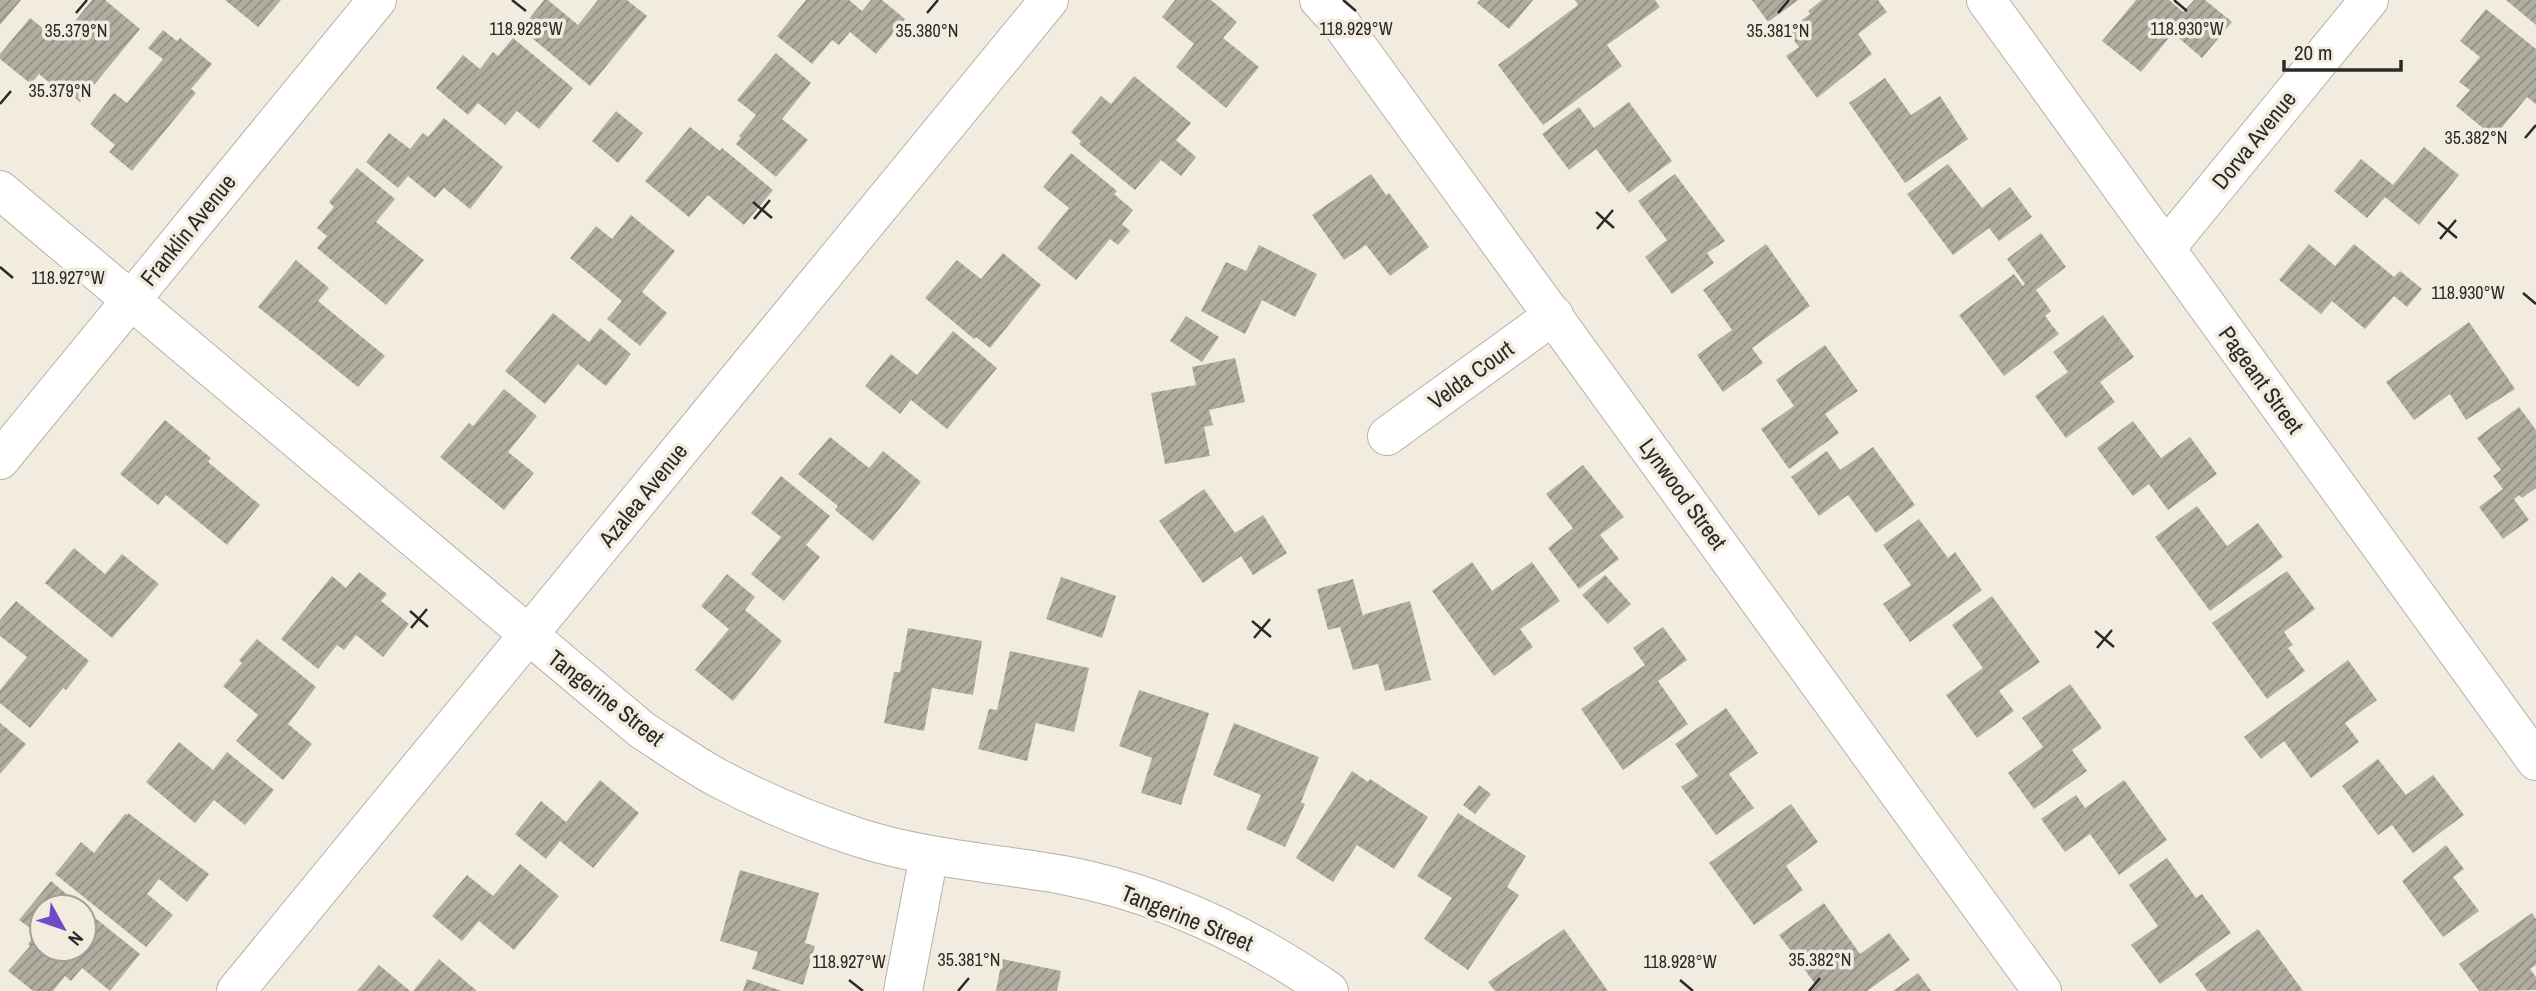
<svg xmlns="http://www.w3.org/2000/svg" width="2536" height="991" viewBox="0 0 2536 991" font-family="'Archivo Narrow',sans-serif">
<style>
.building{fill:url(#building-hatch)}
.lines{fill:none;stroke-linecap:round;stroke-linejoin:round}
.minor-casing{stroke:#b7b1a6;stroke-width:40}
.minor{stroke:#fff;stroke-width:38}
.ticks{fill:none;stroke:#2d2a26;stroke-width:2.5}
.labels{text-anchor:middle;stroke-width:7;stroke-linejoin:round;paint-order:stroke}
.street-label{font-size:23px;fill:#2d2a26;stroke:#f2ece0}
.ticks-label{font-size:18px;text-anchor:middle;fill:#2d2a26;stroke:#f2ece0;stroke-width:7;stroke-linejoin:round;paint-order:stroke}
</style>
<defs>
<pattern id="building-hatch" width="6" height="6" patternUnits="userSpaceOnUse" patternTransform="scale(1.75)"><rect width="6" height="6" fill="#b2ada1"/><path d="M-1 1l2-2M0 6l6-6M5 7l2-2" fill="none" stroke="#918d83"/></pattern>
</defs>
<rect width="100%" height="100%" fill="#f2ece0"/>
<g class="building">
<polygon points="0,0 21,0 0,25"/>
<polygon points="92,0 105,0 140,29 80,102 65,90 63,94 39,74 31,84 0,59 0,54 30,18 59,41"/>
<polygon points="225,0 281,0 258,27"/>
<polygon points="544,0 548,0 578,25 598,0 627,0 647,16 590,86 521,29"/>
<polygon points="806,0 849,0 862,11 871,0 882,0 905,19 876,54 850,32 839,45 832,40 812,64 777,36"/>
<polygon points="1175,0 1211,0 1237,22 1223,38 1259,67 1226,108 1176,67 1194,44 1162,17"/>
<polygon points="1480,0 1533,0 1509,29 1477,3"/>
<polygon points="1575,0 1655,0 1660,7 1607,45 1622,66 1543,125 1498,65 1578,5"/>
<polygon points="1752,0 1798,0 1768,22"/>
<polygon points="1822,0 1878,0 1887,12 1858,34 1872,54 1817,98 1786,56 1799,47 1787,31 1810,14 1808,11"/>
<polygon points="2136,0 2169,0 2183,12 2194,0 2205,0 2232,22 2202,58 2173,33 2141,72 2102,41"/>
<polygon points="2506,0 2536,0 2536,25"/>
<polygon points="2486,9 2536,49 2536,104 2527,97 2494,137 2456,106 2470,90 2459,82 2480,57 2460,41"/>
<polygon points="163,30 177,41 180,38 212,64 191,89 196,93 132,171 109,152 115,145 90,124 114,93 127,103 163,59 148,48"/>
<polygon points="513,38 573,88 539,129 517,111 505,125 478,103 468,115 436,88 463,55 480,69 493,52 498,56"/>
<polygon points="776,53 811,83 782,119 808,140 776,177 736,144 741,138 739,136 756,115 737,100"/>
<polygon points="1134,76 1191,123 1176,140 1196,157 1181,176 1161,160 1135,190 1079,144 1081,141 1071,132 1101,96 1111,104"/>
<polygon points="1885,78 1911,115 1940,96 1968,139 1905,183 1849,103"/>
<polygon points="1629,102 1672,161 1629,193 1596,149 1569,170 1542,134 1579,107 1594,128"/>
<polygon points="616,111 643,133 618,163 592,141"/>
<polygon points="444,118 503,167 470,209 444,188 435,198 408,176 398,188 366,162 389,133 410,149 423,133 428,137"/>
<polygon points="690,127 720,151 722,148 773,190 744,225 708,195 689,217 645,181"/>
<polygon points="2424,147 2459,175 2419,225 2385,197 2367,218 2334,191 2361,159 2393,185"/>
<polygon points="1071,153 1117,191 1114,194 1133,210 1122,224 1130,231 1118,245 1110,239 1076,280 1037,248 1069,208 1043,187"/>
<polygon points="1948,164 1982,208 2010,187 2032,217 1999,241 1989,228 1953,255 1907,194"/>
<polygon points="357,168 395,199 376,222 424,260 386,305 317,248 327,236 317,228 334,207 329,202"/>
<polygon points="1371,174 1386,195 1389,193 1429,247 1390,276 1366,245 1344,260 1312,215"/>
<polygon points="1675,174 1725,241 1707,253 1714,263 1672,294 1645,257 1667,240 1638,201"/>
<polygon points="631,215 675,251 642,292 667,313 640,346 607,319 622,301 570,258 596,226 612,239"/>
<polygon points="2041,233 2066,267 2036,290 2051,311 2045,316 2059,334 2004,376 1959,315 2014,274 2023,286 2025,284 2007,259"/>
<polygon points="1766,244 1810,306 1752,348 1763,363 1723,392 1697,355 1732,330 1703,290"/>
<polygon points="2309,244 2335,266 2354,244 2394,277 2400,271 2422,289 2407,307 2394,296 2365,329 2332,301 2321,314 2279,280"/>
<polygon points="1259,245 1317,274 1295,317 1262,300 1245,334 1201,311 1226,262 1246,271"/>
<polygon points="1003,253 1041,285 990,348 976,337 974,339 925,298 957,260 981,279"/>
<polygon points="296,260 329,288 318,301 385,356 358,387 258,307"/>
<polygon points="553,313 589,342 600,328 631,354 606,386 578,364 545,404 505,371"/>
<polygon points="2103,315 2134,357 2100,382 2115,402 2066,438 2035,396 2068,372 2053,352"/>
<polygon points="1186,316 1219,337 1202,362 1170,341"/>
<polygon points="2469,322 2515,389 2466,420 2450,394 2414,420 2386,382"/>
<polygon points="953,331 997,368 947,429 911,400 900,414 865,386 891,354 917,375"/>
<polygon points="1825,345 1858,391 1825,414 1839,433 1789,469 1761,429 1794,406 1776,380"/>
<polygon points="1235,358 1245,402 1209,410 1213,425 1204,427 1210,456 1165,464 1151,393 1196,385 1192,367"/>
<polygon points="504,389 537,416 508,452 534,473 504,510 440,457 469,423 473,426"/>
<polygon points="2519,407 2536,430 2536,488 2522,498 2519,495 2514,499 2529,520 2503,539 2479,507 2503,489 2493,476 2501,470 2477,438"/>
<polygon points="165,420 211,458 208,462 260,505 227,545 166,495 158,505 120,474"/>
<polygon points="2133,421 2161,458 2190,437 2217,474 2168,510 2149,484 2133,496 2097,448"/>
<polygon points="830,437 869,468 883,451 921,482 873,541 835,510 838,506 798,474"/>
<polygon points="1873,447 1915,505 1876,533 1848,495 1819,516 1791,477 1827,451 1840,470"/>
<polygon points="1583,465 1624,517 1600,535 1619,559 1579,589 1548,548 1573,528 1546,494"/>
<polygon points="781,476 830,516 806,545 820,557 784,601 751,574 781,537 751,513"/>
<polygon points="1204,489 1235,533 1263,515 1287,553 1253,575 1241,556 1203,583 1159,521"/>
<polygon points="2197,506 2227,546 2258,523 2283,557 2210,611 2155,537"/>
<polygon points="1919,519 1948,558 1955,552 1982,590 1910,642 1883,604 1911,585 1883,545"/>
<polygon points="74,548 105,574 122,554 159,584 112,638 45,583"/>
<polygon points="1472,562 1492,591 1532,562 1560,601 1520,629 1533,647 1494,676 1432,591"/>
<polygon points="2287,571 2315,609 2284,632 2293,645 2288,648 2305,671 2267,699 2212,623"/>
<polygon points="359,572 387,594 381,601 409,624 383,657 356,635 344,650 337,645 318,669 281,639 332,576 346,588"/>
<polygon points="727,574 755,597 745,610 782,641 733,701 695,670 729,629 701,606"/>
<polygon points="1605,575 1631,604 1608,624 1582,595"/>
<polygon points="1061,577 1116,596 1102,638 1046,619"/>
<polygon points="1353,579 1363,616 1365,614 1410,601 1431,680 1385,691 1378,664 1353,670 1340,627 1328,630 1317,589"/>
<polygon points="1992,596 2040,662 1999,691 2014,711 1977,738 1946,695 1983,668 1952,625"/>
<polygon points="16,601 89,661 66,690 63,688 30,728 0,703 0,690 27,657 0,636 0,620"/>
<polygon points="1663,627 1687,660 1658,681 1688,724 1623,770 1581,709 1645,665 1633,648"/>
<polygon points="908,628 982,641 973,695 932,688 924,731 884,723 894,672 900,672"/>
<polygon points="257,639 316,687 288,724 312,744 283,780 236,741 258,715 223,686 242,663 239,660"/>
<polygon points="1010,651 1089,668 1074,732 1036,723 1027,761 978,749 989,709 997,710"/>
<polygon points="2348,660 2377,700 2345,723 2359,742 2311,778 2284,741 2261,759 2244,737"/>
<polygon points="2070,684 2102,728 2072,750 2087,771 2034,809 2008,773 2043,747 2022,718"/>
<polygon points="1139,690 1209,713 1181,805 1141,793 1152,758 1119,746"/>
<polygon points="1726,708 1758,753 1729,774 1754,808 1716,835 1681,787 1698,776 1675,744"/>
<polygon points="0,723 26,744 0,774"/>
<polygon points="1234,723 1319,757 1301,802 1305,804 1285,847 1246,829 1261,795 1213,775"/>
<polygon points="179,742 213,770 227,752 274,790 245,825 214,800 195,823 146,782"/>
<polygon points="2378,759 2406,795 2433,775 2464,815 2413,853 2392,825 2378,835 2342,786"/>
<polygon points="1352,771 1368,782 1370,779 1428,817 1394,869 1357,845 1333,882 1296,858"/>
<polygon points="600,780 639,813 593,868 560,841 546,859 515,834 541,801 566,822"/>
<polygon points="2124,780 2167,840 2119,875 2090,834 2065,852 2041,819 2076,795 2085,808"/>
<polygon points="1479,785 1491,794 1475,814 1463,805"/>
<polygon points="1791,804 1818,842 1786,866 1803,890 1754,925 1709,863"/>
<polygon points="128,813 209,874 187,902 159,879 147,894 173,915 146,947 55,874 81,842 94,853 125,814 127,815"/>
<polygon points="1458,813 1526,856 1507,887 1519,895 1468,970 1424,939 1452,898 1417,876"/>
<polygon points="2446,845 2464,869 2453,877 2479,911 2443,937 2402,881"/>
<polygon points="2167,858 2196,898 2202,894 2231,933 2160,984 2131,945 2158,926 2129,885"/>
<polygon points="520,864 559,896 514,950 479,921 462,941 432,916 467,875 493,896"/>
<polygon points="740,870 819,893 805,943 815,946 803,985 752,969 758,952 720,941"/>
<polygon points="51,881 82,907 42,907 42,949 84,949 84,909 140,954 110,991 82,968 71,981 65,976 53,991 33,991 8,971 30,946 28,944 37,933 19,920"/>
<polygon points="1824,903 1860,954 1889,933 1910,960 1867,991 1808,991 1816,985 1779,935"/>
<polygon points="2532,913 2536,919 2536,965 2530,969 2536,977 2536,990 2479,991 2459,964"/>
<polygon points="1564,929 1608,991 1495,991 1488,982"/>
<polygon points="2258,929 2303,991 2207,991 2195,974"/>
<polygon points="439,959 477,991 413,991"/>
<polygon points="1002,959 1061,971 1057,991 996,991"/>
<polygon points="379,965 410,991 357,991"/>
<polygon points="1918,973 1931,991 1893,991"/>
<polygon points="747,979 782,991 743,991"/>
</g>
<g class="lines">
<g class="minor-casing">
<g id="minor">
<polyline points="1319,0 1342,25 2042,991"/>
<polyline points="1986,0 2536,761"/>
<path d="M0,190L642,730C667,746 692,764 718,778C763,802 811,822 860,838C926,859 996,863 1063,875C1159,893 1250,936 1329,991"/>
<polyline points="2166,248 2369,0"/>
<polyline points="1387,436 1554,315"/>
<polyline points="0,460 377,0"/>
<polyline points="236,991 1049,0"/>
<polyline points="903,991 929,855"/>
</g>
</g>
<use href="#minor" class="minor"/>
</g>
<path class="ticks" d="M512,0L526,11M1343,0L1356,11M2174,0L2187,11M76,13L87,0M927,13L938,0M1778,13L1789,0M0,104L11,91M2525,138L2536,125M753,202L772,218M1596,212L1614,228M754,219L770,200M2438,222L2457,238M1597,229L1613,210M2440,239L2456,220M0,267L13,278M2523,293L2536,304M410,611L428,627M1252,621L1271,637M411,628L427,609M2095,631L2114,647M1254,638L1270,619M2097,648L2112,630M849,980L863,991M1680,980L1693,991M958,991L969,978M1809,991L1820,978"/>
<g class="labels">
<g class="street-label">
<text transform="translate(2254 140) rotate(-51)" y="8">Dorva Avenue</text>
<text transform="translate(188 230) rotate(-51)" y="8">Franklin Avenue</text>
<text transform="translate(1471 375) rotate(-36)" y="8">Velda Court</text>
<text transform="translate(2261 380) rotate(54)" y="8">Pageant Street</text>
<text transform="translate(1683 494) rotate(54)" y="8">Lynwood Street</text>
<text transform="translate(643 495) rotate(-51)" y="8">Azalea Avenue</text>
<text transform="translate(606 698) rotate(38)" y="8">Tangerine Street</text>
<text transform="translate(1187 918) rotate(22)" y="8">Tangerine Street</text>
</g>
</g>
<g class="ticks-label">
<text x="526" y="35">118.928°W</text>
<text x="1356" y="35">118.929°W</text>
<text x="2187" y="35">118.930°W</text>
<text x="76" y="37">35.379°N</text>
<text x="927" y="37">35.380°N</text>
<text x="1778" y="37">35.381°N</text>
<text x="60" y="97">35.379°N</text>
<text x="2476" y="144">35.382°N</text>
<text x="68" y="284">118.927°W</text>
<text x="2468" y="299">118.930°W</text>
<text x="969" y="966">35.381°N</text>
<text x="1820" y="966">35.382°N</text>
<text x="849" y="968">118.927°W</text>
<text x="1680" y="968">118.928°W</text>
</g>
<g transform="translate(63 928) rotate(130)"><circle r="33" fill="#f2ece0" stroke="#a39e96" stroke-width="2"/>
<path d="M0-5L12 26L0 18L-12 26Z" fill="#7249c2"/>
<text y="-10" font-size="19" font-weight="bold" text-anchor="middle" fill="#2d2a26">N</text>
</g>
<path d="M2284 60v10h117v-10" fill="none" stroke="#2d2a26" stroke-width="3.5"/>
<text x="2294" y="60" font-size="21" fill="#2d2a26" stroke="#f2ece0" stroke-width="5" paint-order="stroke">20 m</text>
</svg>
